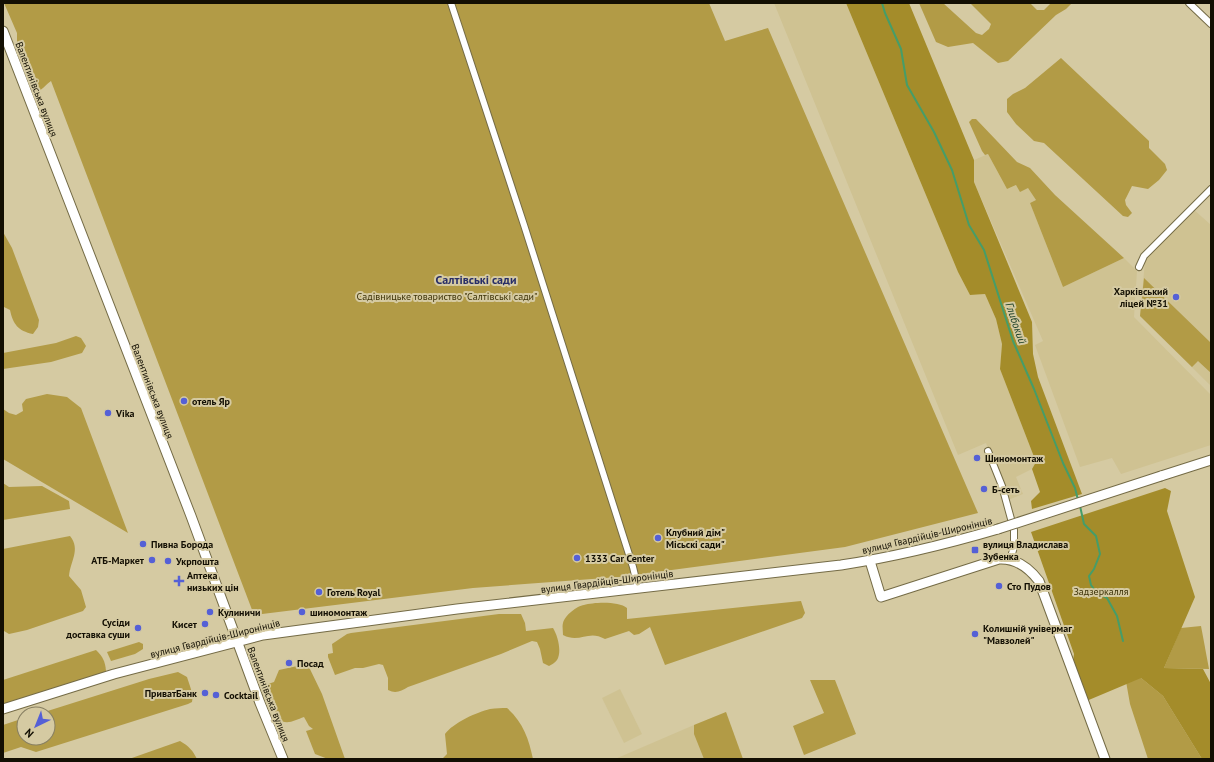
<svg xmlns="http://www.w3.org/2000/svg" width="1214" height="762" viewBox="0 0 1214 762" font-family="'PT Sans',sans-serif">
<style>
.built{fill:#cfc292}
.green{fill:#b29b46}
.forest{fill:#a48c2a}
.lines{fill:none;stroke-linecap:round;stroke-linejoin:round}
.stream{stroke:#459d69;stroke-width:2}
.street-casing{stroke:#746b46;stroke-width:8}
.secondary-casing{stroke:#746b46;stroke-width:11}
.street{stroke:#fff;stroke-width:6}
.secondary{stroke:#fff;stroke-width:9}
.secondary-bridge-casing{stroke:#746b46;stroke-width:11;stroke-linecap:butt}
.secondary-bridge{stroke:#fff;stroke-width:9}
.poi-dot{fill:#5560d6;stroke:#d5caa2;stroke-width:1.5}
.labels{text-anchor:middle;stroke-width:4;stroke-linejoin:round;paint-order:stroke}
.street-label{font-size:10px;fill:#130f03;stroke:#d5caa2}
.poi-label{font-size:10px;font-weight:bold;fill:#130f03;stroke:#d5caa2;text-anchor:start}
.park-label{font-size:10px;fill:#3c3208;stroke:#d5caa2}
.water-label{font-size:11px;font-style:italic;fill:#153b24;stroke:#d5caa2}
.quarter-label{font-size:12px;font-weight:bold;fill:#272d67;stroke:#d5caa2}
</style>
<rect width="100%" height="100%" fill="#d5caa2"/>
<g class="built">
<polygon points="774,3 846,3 958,272 970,295 985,294 996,319 1002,344 1000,369 1036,462 1032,469 1016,477 1023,494 1008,500 986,443 958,455"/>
<polygon points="988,154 1007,189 1017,185 1028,188 1036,200 1030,203 1063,287 1124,258 1137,271 1134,317 1211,395 1211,445 1121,474 1112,458 1080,467 1035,345 1043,341 974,182 974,160"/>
<polygon points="1193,209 1211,225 1211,386 1140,316 1145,261"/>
<polygon points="620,689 642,734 624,743 602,698"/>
<polygon points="726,712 743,759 615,759 694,725"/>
</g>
<g class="green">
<path d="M4,3H709L725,41L768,28L978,513L845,547L619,577L473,588L254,615L51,81C45,85 41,93 33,91L17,49V33Z"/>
<polygon points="919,3 943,3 976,33 982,35 989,29 991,24 970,3 1030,3 1037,10 1044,10 1051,3 1072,3 1066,9 1056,15 1008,61 998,63 973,43 948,47 936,42"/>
<polygon points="1061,58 1149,141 1149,148 1165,164 1167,170 1159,180 1148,189 1132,186 1125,200 1126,205 1132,213 1128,217 1123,216 1044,143 1034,141 1016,124 1007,112 1007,99 1013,94 1025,88"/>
<polygon points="972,119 976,119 1017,162 1030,168 1055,195 1124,258 1063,287 1030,203 1036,200 1028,188 1020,192 1016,185 1007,189 988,154 985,155 982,151 969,122"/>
<path d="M3,232L12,248L39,320L38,327L33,334C18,331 13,324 10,310L4,307H3Z"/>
<polygon points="1144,278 1211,343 1211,373 1198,361 1192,367 1140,316"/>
<polygon points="76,336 81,338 86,346 82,353 51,362 3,369 3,353 56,343"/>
<polygon points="47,394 67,397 81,408 128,533 3,459 3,409 9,413 16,415 23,411 22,404 26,399"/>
<polygon points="3,483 9,487 42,486 69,501 70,509 3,520"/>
<path d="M70,536C81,550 70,561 69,576L81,590L86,607L83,611L27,630L9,634L4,631L3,624V549Z"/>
<path d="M801,601L805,613L802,618L665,665L650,627L639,634L634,635L629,631L605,639C588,629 580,644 563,635C563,631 562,626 563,623C565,615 577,606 584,605C594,602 619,601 627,608V619Z"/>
<path d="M499,614H521L525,623L526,631L553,628C558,636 562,652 557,660C555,663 551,665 549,666L543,663L540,649L537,642L532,641L501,654L408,687C401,691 396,694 388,690V678L383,665L379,664L363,668H355L335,675L328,657V654L333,653L332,644L347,634L351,633Z"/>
<polygon points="1201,626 1209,669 1164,668 1181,628"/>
<polygon points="139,642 143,644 143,649 135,654 111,661 107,652"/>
<path d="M96,650C103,657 105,661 106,671L103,675L3,706V680Z"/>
<polygon points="1121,653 1141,678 1163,696 1202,759 1148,759 1130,704"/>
<path d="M302,665H308L322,694L345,759H328L315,754L306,731L313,729L309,726L304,717C295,720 287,726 278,719L265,685L274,682L279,670Z"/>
<path d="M178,672L187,677C189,684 194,694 192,702L188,704L36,752L21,747L3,753V725L24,718V738H48V714H38L149,679Z"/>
<polygon points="810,680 835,680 856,734 804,755 793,726 824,713"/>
<path d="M507,708C523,722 529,739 533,759H442L447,754L445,734C453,723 477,712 490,709C496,708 502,708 507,708Z"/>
<polygon points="726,712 743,759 704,759 694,734 694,725"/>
<path d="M180,741C189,746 193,751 197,759H129Z"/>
</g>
<g class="forest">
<polygon points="846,3 909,3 974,160 974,182 1032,322 1033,354 1038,377 1082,494 1032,509 1031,501 1040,492 1032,469 1036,462 1000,369 1002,344 996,319 985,294 970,295 958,272"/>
<polygon points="1165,488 1171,491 1167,511 1195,597 1164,668 1203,669 1211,684 1211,759 1202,759 1163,696 1141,678 1084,702 1072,668 1074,654 1031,532"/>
</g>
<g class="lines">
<g class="stream">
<polyline points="882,3 885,13 901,49 907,85 934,132 952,170 969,225 984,250 1013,341 1034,389 1063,463 1075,488 1078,500"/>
<polyline points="1080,506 1084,524 1096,536 1100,554 1094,569 1089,576 1091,585 1096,592 1107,598 1117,616 1123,641"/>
</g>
<g class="street-casing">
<g id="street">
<polyline points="451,3 524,225 633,567 638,588"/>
<polyline points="1189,3 1211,24"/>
<polyline points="1139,267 1144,256 1211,189"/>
<polyline points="988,451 1002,486 1014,530 1014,547 1010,560"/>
</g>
</g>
<g class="secondary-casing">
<g id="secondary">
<polyline points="3,31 191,516 260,703 283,759"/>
<polyline points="1161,476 1211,460"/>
<path d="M870,561L881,597L999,559C1016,558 1029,568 1039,581L1105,759"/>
<path d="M3,709L114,674L263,635L457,609L841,565C894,557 947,544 998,529"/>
</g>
</g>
<use href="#street" class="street"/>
<use href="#secondary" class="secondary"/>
<g class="secondary-bridge-casing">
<polyline id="secondary-bridge" points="998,529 1161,476"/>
</g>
<use href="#secondary-bridge" class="secondary-bridge"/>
</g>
<g class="poi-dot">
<circle cx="1176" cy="297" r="4"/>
<circle cx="184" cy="401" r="4"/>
<circle cx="108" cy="413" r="4"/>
<circle cx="977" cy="458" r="4"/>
<circle cx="984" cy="489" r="4"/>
<circle cx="658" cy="538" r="4"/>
<circle cx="143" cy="544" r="4"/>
<rect x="971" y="546" width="8" height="8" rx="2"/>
<circle cx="577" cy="558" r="4"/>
<circle cx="152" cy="560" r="4"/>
<circle cx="168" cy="561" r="4"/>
<path d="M177 575h4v4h4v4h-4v4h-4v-4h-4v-4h4z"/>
<circle cx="999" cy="586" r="4"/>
<circle cx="319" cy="592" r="4"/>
<circle cx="210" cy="612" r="4"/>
<circle cx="302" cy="612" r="4"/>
<circle cx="205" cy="624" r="4"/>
<circle cx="138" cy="628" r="4"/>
<circle cx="975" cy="634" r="4"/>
<circle cx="289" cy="663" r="4"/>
<circle cx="205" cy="693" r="4"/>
<circle cx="216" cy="695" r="4"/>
</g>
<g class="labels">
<g class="street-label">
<text transform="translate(37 89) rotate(69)" y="4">Валентинівська вулиця</text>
<text transform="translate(153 391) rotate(69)" y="4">Валентинівська вулиця</text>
<text transform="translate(927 535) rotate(-13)" y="4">вулиця Гвардійців-Широнінців</text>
<text transform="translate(607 581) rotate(-7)" y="4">вулиця Гвардійців-Широнінців</text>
<text transform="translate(215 638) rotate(-14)" y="4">вулиця Гвардійців-Широнінців</text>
<text transform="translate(269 694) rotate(69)" y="4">Валентинівська вулиця</text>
</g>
<g class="poi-label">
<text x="1168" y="295" text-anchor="end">Харківський<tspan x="1168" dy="12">ліцей №31</tspan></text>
<text x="192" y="405">отель Яр</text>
<text x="116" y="417">Vika</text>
<text x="985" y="462">Шиномонтаж</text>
<text x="992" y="493">Б-сеть</text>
<text x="666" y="536">Клубний дім"<tspan x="666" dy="12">Місьскі сади"</tspan></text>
<text x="151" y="548">Пивна Борода</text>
<text x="983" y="548">вулиця Владислава<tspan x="983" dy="12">Зубенка</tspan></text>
<text x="585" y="562">1333 Car Center</text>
<text x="144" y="564" text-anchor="end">АТБ-Маркет</text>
<text x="176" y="565">Укрпошта</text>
<text x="187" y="579">Аптека<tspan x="187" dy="12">низьких цін</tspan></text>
<text x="1007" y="590">Сто Пудов</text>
<text x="327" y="596">Готель Royal</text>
<text x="218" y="616">Кулиничи</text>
<text x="310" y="616">шиномонтаж</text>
<text x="130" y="626" text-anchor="end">Сусіди<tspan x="130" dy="12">доставка суши</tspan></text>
<text x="197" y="628" text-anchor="end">Кисет</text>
<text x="983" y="632">Колишній універмаг<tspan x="983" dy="12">"Мавзолей"</tspan></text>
<text x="297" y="667">Посад</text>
<text x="197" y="697" text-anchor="end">ПриватБанк</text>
<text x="224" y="699">Cocktail</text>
</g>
<g class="park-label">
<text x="447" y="300">Садівницьке товариство "Салтівські сади"</text>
<text x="1101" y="595">Задзеркалля</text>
</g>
<g class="water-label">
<text transform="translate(1016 323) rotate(71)" y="4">Глибокий</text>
</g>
<g class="quarter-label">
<text x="476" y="284">Салтівські сади</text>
</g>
</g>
<rect width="1214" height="762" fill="none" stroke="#130f03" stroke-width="8"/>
<g transform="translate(36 726) rotate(223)"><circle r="19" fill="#d5caa2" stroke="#877f62"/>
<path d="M0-3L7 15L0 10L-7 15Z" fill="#5560d6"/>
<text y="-6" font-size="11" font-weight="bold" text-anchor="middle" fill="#130f03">N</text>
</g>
</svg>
